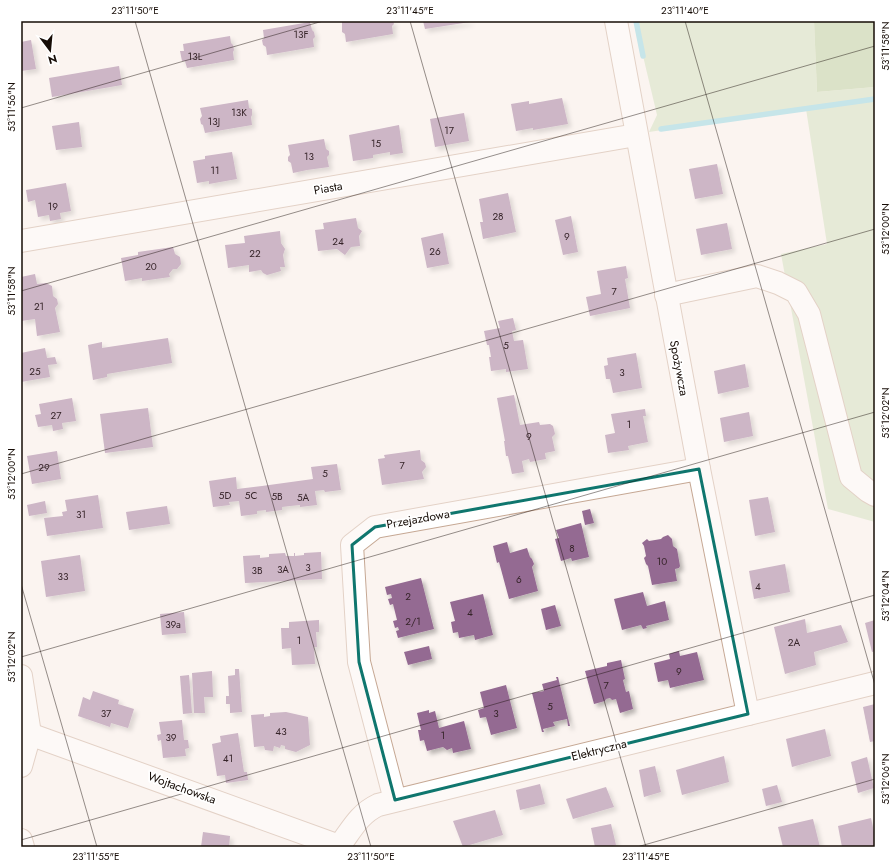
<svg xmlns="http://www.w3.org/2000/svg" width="896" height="868" viewBox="0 0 896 868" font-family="Jost,sans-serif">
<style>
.green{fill:#cddeb9}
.forest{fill:#b4cd97}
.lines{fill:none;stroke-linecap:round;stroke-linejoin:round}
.stream{stroke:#85d2df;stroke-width:5.5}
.building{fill:#946a92;filter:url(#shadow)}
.minor-casing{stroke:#c6a894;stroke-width:24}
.minor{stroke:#fff;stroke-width:22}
.marked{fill:none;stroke:#0f766e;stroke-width:3;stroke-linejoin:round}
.ticks{fill:none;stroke:#160c06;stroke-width:1;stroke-opacity:0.45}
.labels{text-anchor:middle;stroke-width:3.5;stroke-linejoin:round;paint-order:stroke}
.number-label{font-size:10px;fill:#362429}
.street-label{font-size:12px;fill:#160c06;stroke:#fff}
.neatline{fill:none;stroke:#160c06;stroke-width:1.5}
.ticks-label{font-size:10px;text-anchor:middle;fill:#160c06}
</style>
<defs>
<filter id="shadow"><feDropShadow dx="3.5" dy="3.5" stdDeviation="2" flood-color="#0004"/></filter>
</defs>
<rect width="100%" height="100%" fill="#fbf4f0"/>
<polygon class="green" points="636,21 814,21 817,92 875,87 875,522 828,509 781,254 827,244 806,109 649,132 657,115 643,56"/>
<polygon class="forest" points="814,21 875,21 875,87 817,92"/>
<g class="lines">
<g class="stream">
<polyline points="636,21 643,56"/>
<polyline points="661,129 875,99"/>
</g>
</g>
<g class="building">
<polygon points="342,21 393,21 394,24 392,26 393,34 346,42 345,34 342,32"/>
<polygon points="423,21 470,21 470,22 425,29"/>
<polygon points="310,22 312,30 314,32 315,37 313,39 314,47 267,55 266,47 263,45 262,40 264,38 263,30"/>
<polygon points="230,36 231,43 233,45 234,50 233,52 234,60 187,68 185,61 182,61 180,51 184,51 183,44"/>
<polygon points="31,40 36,69 21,71 21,42"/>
<polygon points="119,66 122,85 52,97 49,78"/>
<polygon points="562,98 568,124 533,130 533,128 516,131 511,104 529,101 529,104"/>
<polygon points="248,100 249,108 252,109 252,115 251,117 252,125 205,133 203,125 201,124 200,119 202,116 200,108"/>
<polygon points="464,113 469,141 435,147 430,119"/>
<polygon points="79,122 82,147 56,150 52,126"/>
<polygon points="399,125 403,153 390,155 390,152 373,155 373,158 353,161 349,135"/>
<polygon points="324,139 326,149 329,151 329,155 327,157 329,167 307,170 293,173 291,163 288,161 288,157 290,155 288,145"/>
<polygon points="232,152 237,179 209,184 209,181 197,183 193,161 205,159 205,156"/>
<polygon points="717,164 723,194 695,199 689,169"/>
<polygon points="66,183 71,211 60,213 61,219 50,221 49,215 38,217 35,200 28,202 26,190"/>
<polygon points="508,193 516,232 483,239 480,222 483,222 479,199"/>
<polygon points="571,216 578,252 563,255 555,220"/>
<polygon points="356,218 358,228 362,231 359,236 360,246 351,247 345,255 337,249 318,251 315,230 324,229 323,223"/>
<polygon points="727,223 732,249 701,255 696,229"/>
<polygon points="280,231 281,243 285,249 283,255 285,267 280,267 281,271 267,275 263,273 261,270 249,272 249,265 228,268 225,245 245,243 244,236"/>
<polygon points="443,233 449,264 427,268 421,238"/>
<polygon points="173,247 175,254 180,257 181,264 177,269 173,269 169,274 170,277 142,281 142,278 125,281 121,258 138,255 138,252"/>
<polygon points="626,266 628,278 625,279 630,308 590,316 586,297 601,294 597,271"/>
<polygon points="35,274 37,284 46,283 52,286 53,296 57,299 58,304 55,308 60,332 37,336 35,319 21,321 21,277"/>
<polygon points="513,318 516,330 512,331 514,341 523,340 528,369 506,372 506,369 491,371 489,357 491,357 489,345 487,345 484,331 500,328 498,321"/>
<polygon points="168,338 172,363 107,374 107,377 93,380 88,345 102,342 102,348"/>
<polygon points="45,348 47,358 55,357 57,364 48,365 50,377 21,382 21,353"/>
<polygon points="636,353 642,388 613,393 610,379 606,379 604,366 608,365 607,358"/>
<polygon points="745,364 749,387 718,394 714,371"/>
<polygon points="514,395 520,425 539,422 540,425 550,424 553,426 555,434 552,437 555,451 545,453 546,459 530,462 529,459 522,461 524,472 512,474 508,456 506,456 504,441 505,441 497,398"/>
<polygon points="72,398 76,421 62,423 63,429 53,431 52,425 38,427 35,415 41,414 39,404"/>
<polygon points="148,408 153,447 105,453 100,414"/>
<polygon points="645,409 646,416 643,416 648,442 628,446 629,450 608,453 605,435 615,433 611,414"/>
<polygon points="749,412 753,436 724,442 720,418"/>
<polygon points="420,450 421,460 425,463 426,467 422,472 424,479 382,485 378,459 385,458 384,455"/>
<polygon points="57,451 61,479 32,484 27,456"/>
<polygon points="337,464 341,490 325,492 324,490 315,491 317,505 300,507 300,505 290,506 282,507 282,510 266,512 266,510 257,511 257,514 241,516 239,501 229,502 230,505 213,507 209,481 236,477 237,489 262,486 313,479 311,467"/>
<polygon points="98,495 103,528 47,536 44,518 63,516 62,512 67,511 65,500"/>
<polygon points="768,497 775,532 755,536 749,500"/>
<polygon points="45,501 47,513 29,516 27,505"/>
<polygon points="167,506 170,524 129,530 126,512"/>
<polygon points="590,509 594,523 585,525 582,511"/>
<polygon points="581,523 589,557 572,561 571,558 561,561 555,539 559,538 556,530"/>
<polygon points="668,535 672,539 673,546 677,549 680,566 679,568 675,569 677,581 652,585 648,566 646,564 644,558 646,556 644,546 642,543 647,539 649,541 661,539 663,537"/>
<polygon points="507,542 510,553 527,548 530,557 532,559 534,564 532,567 538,591 509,599 499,562 497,563 493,546"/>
<polygon points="321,552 322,579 245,583 243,556 260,555 260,558 269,557 269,554 285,553 286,556 294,556 294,553 295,553 295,556 304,555 304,553"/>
<polygon points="80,555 85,591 46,597 41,561"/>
<polygon points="785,564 790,592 754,599 749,571"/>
<polygon points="421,578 434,629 398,638 396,631 399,630 398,627 395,628 393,621 397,620 393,604 390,605 388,599 392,598 391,594 387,595 385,587"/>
<polygon points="643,592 647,606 665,601 669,620 646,626 647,628 643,629 641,625 622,630 614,599"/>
<polygon points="483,594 493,635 475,640 474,635 459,638 458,632 453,633 451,622 455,621 450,602"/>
<polygon points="555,605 561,626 546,630 541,609"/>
<polygon points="184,612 186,633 162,635 160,614"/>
<polygon points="805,619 807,633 841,625 848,642 814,652 816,665 785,674 774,627"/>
<polygon points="319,620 319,632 316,632 317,647 314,647 315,664 292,665 291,648 282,649 281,628 289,628 289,622"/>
<polygon points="875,620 875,651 872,652 865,623"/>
<polygon points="429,646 432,659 408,665 404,652"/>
<polygon points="679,651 680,656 697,652 704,680 670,688 668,680 658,682 654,663 670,659 669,654"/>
<polygon points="621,660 625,679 623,680 626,692 629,691 633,709 620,713 616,699 612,700 610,698 606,699 605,701 594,704 585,671 607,666 607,663"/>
<polygon points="235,669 239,669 242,712 230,713 230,704 226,704 226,696 229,696 228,676 235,675"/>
<polygon points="212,671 213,697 204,697 205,713 194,713 192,673"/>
<polygon points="189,675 192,713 183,714 180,676"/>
<polygon points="556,677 558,677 570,726 568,726 567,719 553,722 555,726 543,729 544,732 542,732 532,693 544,691 542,684 557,680"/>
<polygon points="506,685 517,728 491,735 486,717 480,718 478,710 484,708 480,692"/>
<polygon points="93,691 119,700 118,704 134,709 128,728 111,723 110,727 78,716 83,697 90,700"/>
<polygon points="875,704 875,741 870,742 863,707"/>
<polygon points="429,710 429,713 435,711 439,728 464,721 471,749 453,753 452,748 447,750 443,747 427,751 424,740 420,741 418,730 421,730 417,713"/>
<polygon points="286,712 308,717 310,745 296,752 285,749 285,746 281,745 280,748 274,746 273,751 265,750 264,746 254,747 251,715 264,714 264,717 270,716 270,713"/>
<polygon points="182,720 184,740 188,740 189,748 185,749 186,756 163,758 161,740 158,741 157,735 161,734 159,722"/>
<polygon points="825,729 831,756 792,767 786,739"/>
<polygon points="238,733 244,772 247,772 248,780 226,783 225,775 217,776 212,744 221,742 220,736"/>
<polygon points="724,756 729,782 682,795 676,770"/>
<polygon points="867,757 874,788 858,793 851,762"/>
<polygon points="655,766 661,792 644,797 639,770"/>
<polygon points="540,784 545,804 520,810 516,790"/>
<polygon points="777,785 782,802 766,806 762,789"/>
<polygon points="606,787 614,807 573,819 566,799"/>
<polygon points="495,810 503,835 463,847 453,821"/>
<polygon points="871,818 875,837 875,847 842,847 838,826"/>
<polygon points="813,819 820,847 783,847 778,827"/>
<polygon points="611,824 616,845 609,847 595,847 591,828"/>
<polygon points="203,832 230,836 229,847 201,847"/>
</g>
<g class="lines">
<g class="minor-casing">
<g id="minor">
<polyline points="616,21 699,469 748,714"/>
<polyline points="21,241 636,135"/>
<polyline points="666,295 757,276 778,283 796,292 809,314 851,477 868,491 875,495"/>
<polyline points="21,676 30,734 21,766"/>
<polyline points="21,731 342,847"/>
<polyline points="395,800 359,662 352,545 375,527 699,469"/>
<polyline points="21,840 23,847"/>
<path d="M340,845C352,829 359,814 378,805L875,683"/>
</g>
</g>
<use href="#minor" class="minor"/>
</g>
<path d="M0 0H896V868H0ZM699,469L748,714L395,800L359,662L352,545L375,527Z" fill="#fbf4f0" fill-opacity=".55" fill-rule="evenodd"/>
<path class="marked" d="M699,469L748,714L395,800L359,662L352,545L375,527Z"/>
<path class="ticks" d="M135,21L371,847M410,21L646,847M685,21L875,685M21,108L323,21M21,291L875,46M21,474L875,229M21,584L97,847M21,657L875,412M21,840L875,595M637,847L875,779"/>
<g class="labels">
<g class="number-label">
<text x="301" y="38">13F</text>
<text x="195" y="60">13L</text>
<text x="239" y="116">13K</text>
<text x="214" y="125">13J</text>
<text x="449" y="134">17</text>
<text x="376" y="147">15</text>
<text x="309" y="160">13</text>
<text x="215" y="174">11</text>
<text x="53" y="210">19</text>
<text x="498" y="220">28</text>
<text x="567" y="240">9</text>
<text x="338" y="245">24</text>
<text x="435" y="255">26</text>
<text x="255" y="257">22</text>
<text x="151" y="270">20</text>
<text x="614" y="295">7</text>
<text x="39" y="310">21</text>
<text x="506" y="349">5</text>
<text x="35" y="375">25</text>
<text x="622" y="376">3</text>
<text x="56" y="419">27</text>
<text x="629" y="428">1</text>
<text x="529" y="440">9</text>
<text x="402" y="469">7</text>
<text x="44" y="471">29</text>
<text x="325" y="477">5</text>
<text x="225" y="499">5D</text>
<text x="251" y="499">5C</text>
<text x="277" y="500">5B</text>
<text x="303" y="501">5A</text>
<text x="81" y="518">31</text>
<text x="572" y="552">8</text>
<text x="662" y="565">10</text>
<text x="308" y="571">3</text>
<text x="283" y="573">3A</text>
<text x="257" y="574">3B</text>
<text x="63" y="580">33</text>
<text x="519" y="583">6</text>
<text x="758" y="590">4</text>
<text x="408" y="600">2</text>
<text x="470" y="616">4</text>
<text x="413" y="625">2/1</text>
<text x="173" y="628">39a</text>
<text x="299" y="644">1</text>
<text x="794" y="646">2A</text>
<text x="679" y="675">9</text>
<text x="606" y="689">7</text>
<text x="550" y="710">5</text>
<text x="106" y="717">37</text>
<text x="496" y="717">3</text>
<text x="281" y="735">43</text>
<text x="443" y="739">1</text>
<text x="171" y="741">39</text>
<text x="228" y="762">41</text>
</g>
<g class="street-label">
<text transform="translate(328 188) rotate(-10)" y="4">Piasta</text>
<text transform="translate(679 368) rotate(79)" y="4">Spożywcza</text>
<text transform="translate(418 519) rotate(-10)" y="4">Przejazdowa</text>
<text transform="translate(599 750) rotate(-14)" y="4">Elektryczna</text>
<text transform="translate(182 788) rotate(20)" y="4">Wojtachowska</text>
</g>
</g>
<rect width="896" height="868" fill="none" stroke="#ffffff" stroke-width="44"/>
<g transform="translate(50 50) rotate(164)" stroke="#ffffff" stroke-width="3" paint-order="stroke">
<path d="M0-3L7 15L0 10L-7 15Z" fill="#160c06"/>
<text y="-6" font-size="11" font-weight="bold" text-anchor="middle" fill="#160c06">N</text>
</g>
<rect x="22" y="22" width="852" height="824" class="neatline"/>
<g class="ticks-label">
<text x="135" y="14">23°11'50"E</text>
<text x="410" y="14">23°11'45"E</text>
<text x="685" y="14">23°11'40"E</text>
<text transform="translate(885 46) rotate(-90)" y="4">53°11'58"N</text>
<text transform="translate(11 107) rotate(-90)" y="4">53°11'56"N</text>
<text transform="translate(885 229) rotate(-90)" y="4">53°12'00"N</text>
<text transform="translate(11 291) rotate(-90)" y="4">53°11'58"N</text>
<text transform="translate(885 413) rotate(-90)" y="4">53°12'02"N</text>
<text transform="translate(11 474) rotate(-90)" y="4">53°12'00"N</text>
<text transform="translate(885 596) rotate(-90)" y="4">53°12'04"N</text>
<text transform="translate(11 657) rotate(-90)" y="4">53°12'02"N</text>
<text transform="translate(885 779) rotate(-90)" y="4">53°12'06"N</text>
<text x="96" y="860">23°11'55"E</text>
<text x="371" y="860">23°11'50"E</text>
<text x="646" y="860">23°11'45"E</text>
</g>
</svg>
